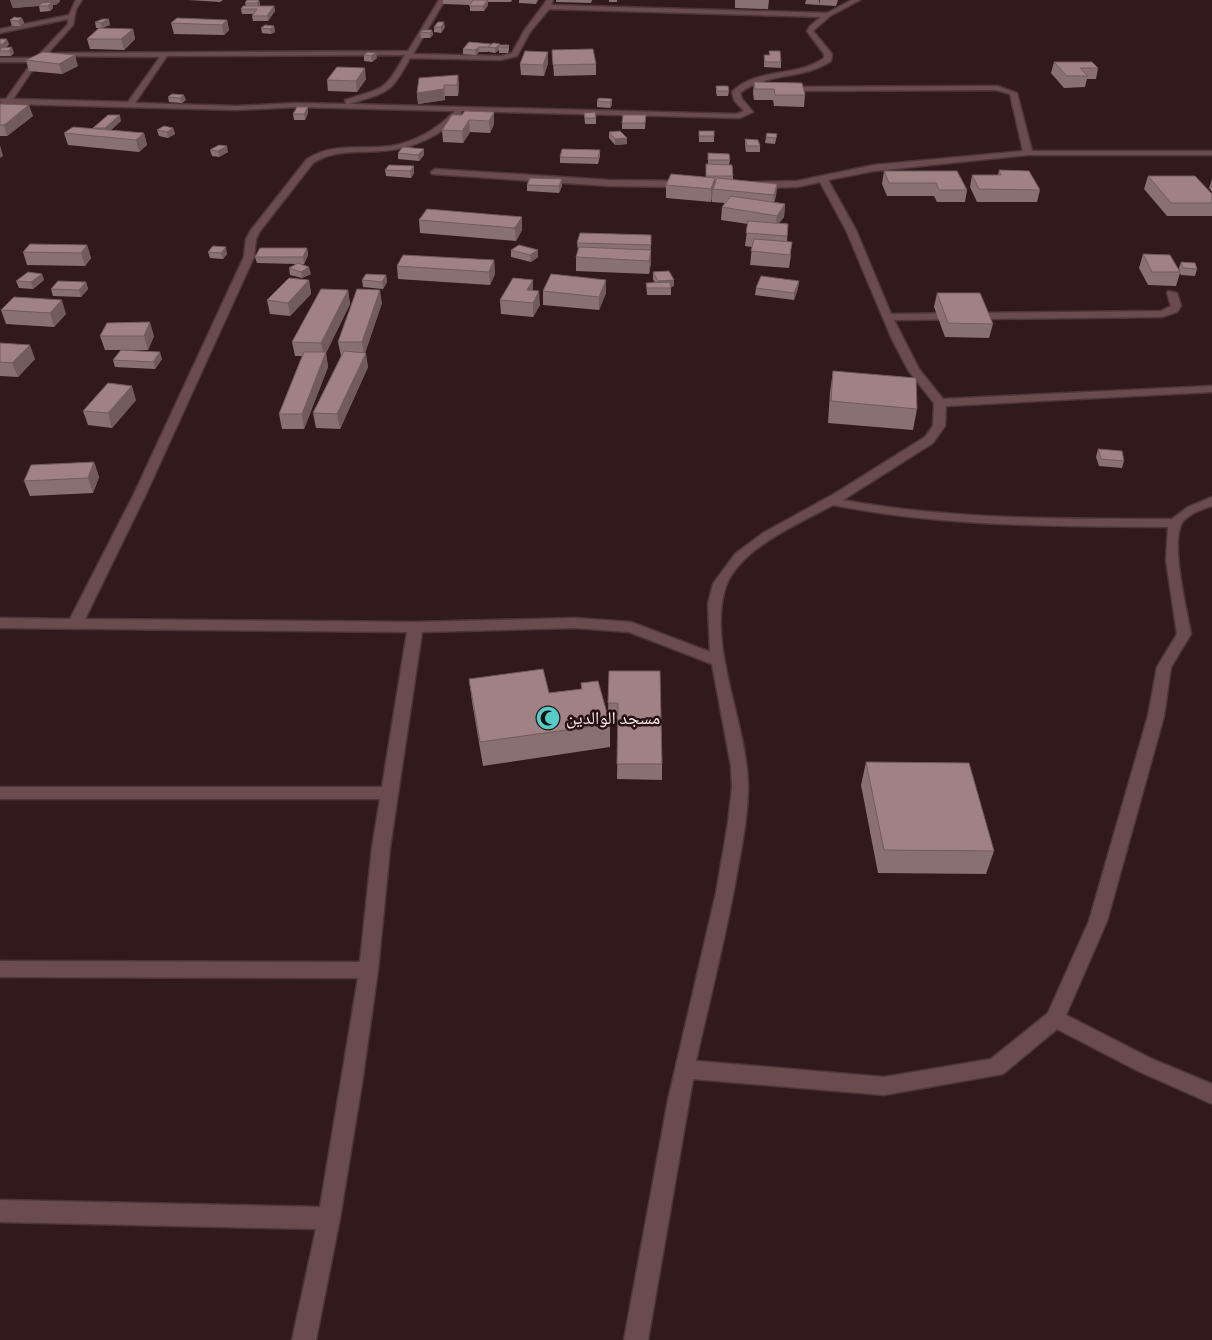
<svg xmlns="http://www.w3.org/2000/svg" width="1212" height="1340" viewBox="0 0 1212 1340" font-family="Barlow,'Noto Naskh Arabic',sans-serif">
<style>
.lines{fill:none;stroke-linecap:round;stroke-linejoin:round}
.minor-casing{stroke:#4d3639;stroke-width:3}
.minor{fill:#6a4c4e;fill-rule:evenodd}
.wall{fill:#8a7072}
.shaded-wall{fill:#715b5c}
.building{fill:#a18284;stroke:#715b5c}
.labels{text-anchor:middle;stroke-width:5;stroke-linejoin:round;paint-order:stroke}
.poi-label{font-size:18px;fill:#fceaeb;stroke:#271013;text-anchor:start}
</style>
<rect width="100%" height="100%" fill="#31191c"/>
<g class="lines">
<g class="minor-casing">
<g id="minor">
<path d="M76,0H82L76,9L73,25L31,72L13,99L128,102L160,57L54,56L56,53L408,51L439,0H445L413,54L501,56L512,53L524,31L547,0H553L551,5L827,13L852,0H860L830,16L813,31L832,54L831,61C803,80 766,72 740,93L742,99L753,112L740,118L461,111V115C440,136 411,150 381,151C356,153 335,149 313,163L260,231L256,239L254,257L146,494L85,619L415,622L575,618L631,622L710,652L708,604L713,584L735,554L763,533L834,494L925,437L933,426L934,403L908,370L891,337L846,230L820,182L797,187L756,188L752,185L756,182L797,181L874,165L1023,151L1010,94L996,90L784,91H781V87L997,86L1017,93L1032,151H1212V155H1028L874,171L828,180L856,230L891,314L1161,311L1171,306L1167,293L1168,291L1177,293L1181,306L1177,312L1162,317L894,320L919,369L943,399L1212,386V392L946,406L945,426L933,443L843,500C952,520 1062,519 1172,519L1188,507L1212,497V506C1202,509 1188,514 1182,523C1170,544 1187,610 1191,634L1171,667L1164,716L1107,921L1066,1015L1152,1059L1212,1084V1104L1138,1071L1057,1029L1003,1074L884,1095L693,1079L648,1340H624L668,1100L716,893L728,823L732,788L731,766L712,664L629,632L575,628L422,632L390,848L378,970L362,1083L340,1218L316,1340H292L316,1229L0,1222V1200L320,1207L358,978L0,977V961L360,962L372,848L380,799H0V787H382L407,632L0,628V618L70,619L134,494L244,257L246,239L251,230L307,159C334,142 361,150 391,146C416,142 438,128 455,111L297,107L237,110L10,104L8,108H2L0,99H6L32,62H0V58H36L68,24V19L0,33V29L69,15ZM549,9L821,17L810,26L807,31L824,54V58C797,78 756,67 732,92L734,100L744,111L736,114L349,104C388,92 391,94 410,58L501,60L517,56L530,32ZM405,55C384,92 385,87 345,100L346,104L297,103L237,106L135,103L167,56ZM833,505C944,527 1055,526 1168,527L1166,560L1177,634L1157,667L1148,716L1089,921L1048,1013L991,1059L884,1077L696,1061C710,998 726,936 737,873C742,845 748,815 748,787C748,725 706,644 726,586C740,548 800,523 833,505Z"/>
<polygon points="435,169 609,180 686,181 690,184 686,187 609,186 432,174 431,172"/>
</g>
</g>
<use href="#minor" class="minor"/>
</g>
<g class="wall">
<polygon points="10,0 60,0 60,1 56,5 53,5 53,8 50,11 40,12 39,6 13,8"/>
<polygon points="188,0 223,0 220,2"/>
<polygon points="259,0 260,5 259,6 274,6 275,11 268,21 253,21 252,16 253,14 242,14 241,9 246,6 245,3"/>
<polygon points="443,0 512,0 511,2 488,2 488,5 484,11 470,11 470,5 443,4"/>
<polygon points="519,0 538,0 536,4 519,3"/>
<polygon points="556,0 592,0 591,3 556,2"/>
<rect x="609" y="0" width="8" height="2"/>
<polygon points="735,0 769,0 768,9 735,8"/>
<polygon points="806,0 819,0 819,5 805,4"/>
<polygon points="820,0 838,0 836,6 819,5"/>
<polygon points="22,18 24,23 20,26 12,26 10,20"/>
<polygon points="227,20 229,30 224,35 174,34 171,23"/>
<polygon points="95,22 110,25 102,28 96,28"/>
<polygon points="274,26 275,32 271,34 262,33 261,28"/>
<polygon points="434,27 445,27 441,33 434,32"/>
<polygon points="133,29 135,39 124,50 90,49 87,39"/>
<polygon points="432,30 433,35 430,38 421,38 420,32"/>
<polygon points="0,39 9,44 6,48 14,53 11,56 0,56"/>
<polygon points="491,45 509,45 509,50 508,53 499,53 499,50 495,53 489,52 489,51 488,52 479,52 476,55 463,54 463,49"/>
<polygon points="552,50 596,64 596,75 554,76"/>
<polygon points="769,51 781,62 781,68 764,67 764,55 769,55"/>
<polygon points="368,52 377,58 372,62 364,61 364,55"/>
<polygon points="26,60 78,66 62,74 29,71"/>
<polygon points="1054,62 1098,68 1096,79 1087,79 1085,87 1064,88 1051,73"/>
<polygon points="548,63 544,76 521,75 520,64"/>
<polygon points="458,75 459,87 458,96 445,96 445,100 418,104 417,93"/>
<polygon points="366,79 357,92 328,91 327,80"/>
<polygon points="754,82 805,95 804,107 774,106 773,100 754,100 753,93"/>
<polygon points="716,86 729,91 728,96 717,96 716,92"/>
<polygon points="172,94 186,100 182,103 169,102 168,97"/>
<polygon points="612,99 612,105 610,108 597,107 597,101"/>
<polygon points="0,104 33,116 7,136 0,136"/>
<polygon points="308,107 308,113 305,120 294,120 293,114"/>
<polygon points="494,112 494,124 490,133 470,132 463,143 443,142 442,130 462,115"/>
<polygon points="584,113 596,118 596,124 585,124"/>
<polygon points="646,115 645,129 622,129 622,123"/>
<polygon points="121,121 111,130 144,133 147,145 139,152 68,145 64,133 93,129 93,128"/>
<polygon points="173,128 175,134 168,138 159,136 157,130"/>
<polygon points="699,131 714,136 714,142 699,142"/>
<polygon points="609,132 627,138 627,144 615,145 609,138"/>
<polygon points="777,134 775,144 765,143 766,137"/>
<polygon points="745,139 760,146 760,152 746,152 745,145"/>
<polygon points="210,150 228,152 219,157 212,156"/>
<polygon points="600,150 600,156 598,164 560,163 560,157"/>
<polygon points="398,153 424,155 419,161 398,159"/>
<polygon points="708,153 730,160 729,165 733,176 733,180 777,184 776,196 774,202 785,204 784,217 779,223 788,224 787,241 791,255 789,268 750,265 752,247 745,246 748,224 721,220 722,207 725,203 712,202 712,197 711,202 666,198 666,185 706,177 706,164 708,164"/>
<polygon points="414,166 414,173 411,178 386,176 385,170"/>
<polygon points="999,170 1040,190 1037,202 977,202 970,187 972,175 998,175"/>
<polygon points="884,171 967,190 965,202 937,202 934,196 887,196 882,184"/>
<polygon points="1148,176 1212,194 1212,216 1167,216 1144,189"/>
<polygon points="562,179 562,186 559,193 527,191 527,185"/>
<polygon points="1212,179 1212,192 1209,188"/>
<polygon points="427,209 522,230 516,241 420,233 419,220"/>
<polygon points="651,235 651,263 649,274 576,271 576,257 578,251 577,243"/>
<polygon points="87,245 91,258 85,266 27,265 23,252"/>
<polygon points="213,246 227,254 223,259 210,258 208,252"/>
<polygon points="307,248 308,255 304,264 299,264 311,274 302,278 290,275 289,268 297,264 257,263 255,257"/>
<polygon points="511,250 538,250 538,257 531,262 511,257"/>
<polygon points="1143,254 1180,272 1179,268 1181,262 1197,269 1195,276 1181,275 1180,273 1176,286 1148,285 1139,268"/>
<polygon points="494,260 495,274 490,285 398,279 397,266"/>
<polygon points="653,272 674,286 671,287 671,295 647,295 646,283 655,283 653,279"/>
<polygon points="42,274 44,280 33,289 19,288 16,281"/>
<polygon points="386,275 387,282 383,289 363,287 362,280"/>
<polygon points="309,280 311,294 290,316 270,314 267,300"/>
<polygon points="799,281 798,288 794,300 755,295 756,288"/>
<polygon points="86,282 88,289 81,297 53,296 51,289"/>
<polygon points="348,290 350,304 326,353 328,367 304,429 282,429 279,414 302,356 295,356 292,342"/>
<polygon points="533,291 540,305 533,317 501,314 500,300"/>
<polygon points="543,291 606,293 599,310 543,305"/>
<polygon points="937,293 993,324 989,338 945,337 934,307"/>
<polygon points="382,303 365,353 368,367 340,429 316,428 313,413 341,356 338,342"/>
<polygon points="1,310 66,314 54,327 6,324"/>
<polygon points="100,336 154,336 148,350 122,350 162,359 155,369 115,367 113,360 121,350 105,350"/>
<polygon points="0,343 35,359 18,377 0,376"/>
<polygon points="833,371 917,409 913,430 828,423 830,392"/>
<polygon points="136,400 112,428 88,425 83,411"/>
<polygon points="1098,449 1124,461 1122,468 1099,466 1096,457"/>
<polygon points="94,462 99,477 93,493 30,496 24,481"/>
<polygon points="609,671 662,764 662,780 617,779 618,719 609,719 610,724 610,747 483,766 472,702 469,679 549,693 581,689 581,683 608,716"/>
<polygon points="866,762 994,851 986,874 878,873 861,785"/>
</g>
<g class="shaded-wall">
<polygon points="10,0 60,0 60,1 56,5 53,5 53,8 50,11 48,6 49,5 13,8"/>
<polygon points="259,0 260,5 258,8 257,3"/>
<polygon points="488,0 488,5 484,11 483,6"/>
<polygon points="274,6 275,11 268,21 267,16"/>
<polygon points="22,18 24,23 20,26 18,21"/>
<polygon points="109,19 110,25 102,28 101,23"/>
<polygon points="227,20 229,30 224,35 222,25"/>
<polygon points="444,22 445,27 441,33 441,27"/>
<polygon points="274,26 275,32 271,34 270,29"/>
<polygon points="133,29 135,39 124,50 121,39"/>
<polygon points="432,30 433,35 430,38 430,33"/>
<polygon points="7,39 9,44 4,50 0,50 0,44"/>
<polygon points="500,44 498,47 499,50 495,53 495,48"/>
<polygon points="12,47 14,53 11,56 9,51"/>
<polygon points="479,47 479,52 476,55 475,50"/>
<polygon points="548,52 548,63 544,76 543,65"/>
<polygon points="376,53 377,58 372,62 371,56"/>
<polygon points="75,55 78,66 62,74 59,64"/>
<polygon points="365,68 366,79 357,92 356,81"/>
<polygon points="458,75 459,87 458,96 457,85"/>
<polygon points="444,85 445,100 418,104 417,93"/>
<polygon points="184,95 186,100 182,103 180,98"/>
<polygon points="612,99 612,105 610,108 610,102"/>
<polygon points="29,105 33,116 7,136 4,125"/>
<polygon points="308,107 308,113 305,120 304,114"/>
<polygon points="494,112 494,124 490,133 489,121"/>
<polygon points="120,115 121,121 106,134 105,128"/>
<polygon points="469,120 470,132 463,143 462,131"/>
<polygon points="173,128 175,134 168,138 167,132"/>
<polygon points="144,133 147,145 139,152 136,140"/>
<polygon points="627,138 627,144 615,145 615,139"/>
<polygon points="0,145 3,156 0,158"/>
<polygon points="227,146 228,152 219,157 218,151"/>
<polygon points="424,149 424,155 419,161 418,155"/>
<polygon points="414,166 414,173 411,178 410,171"/>
<polygon points="715,178 715,189 713,189 712,197 711,202 711,189"/>
<polygon points="562,179 562,186 559,193 559,186"/>
<polygon points="777,184 776,196 773,207 774,195"/>
<polygon points="785,204 784,217 775,228 777,216"/>
<polygon points="522,217 522,230 516,241 515,228"/>
<polygon points="651,235 651,263 649,274 649,261"/>
<polygon points="87,245 91,258 85,266 81,253"/>
<polygon points="226,247 227,254 223,259 221,253"/>
<polygon points="307,248 308,255 304,264 303,257"/>
<polygon points="538,250 538,257 531,262 530,255"/>
<polygon points="494,260 495,274 490,285 489,272"/>
<polygon points="309,267 311,274 302,278 301,272"/>
<polygon points="42,274 44,280 33,289 31,282"/>
<polygon points="386,275 387,282 383,289 382,282"/>
<polygon points="309,280 311,294 290,316 288,303"/>
<polygon points="533,280 533,294 527,290"/>
<polygon points="606,280 606,293 599,310 599,297"/>
<polygon points="674,280 674,286 658,288 658,281"/>
<polygon points="799,281 798,288 794,300 794,293"/>
<polygon points="86,282 88,289 81,297 79,290"/>
<polygon points="348,290 350,304 326,353 328,367 304,429 302,414 324,357 321,343"/>
<polygon points="380,290 382,303 364,356 362,342"/>
<polygon points="539,291 540,305 533,317 533,303"/>
<polygon points="62,300 66,314 54,327 50,313"/>
<polygon points="150,322 154,336 148,350 144,336"/>
<polygon points="30,345 35,359 18,377 12,363"/>
<polygon points="160,352 162,359 155,369 153,362"/>
<polygon points="366,353 368,367 340,429 337,414"/>
<polygon points="132,386 136,400 112,428 108,413"/>
<polygon points="94,462 99,477 93,493 88,478"/>
</g>
<g class="building">
<polygon points="247,0 259,0 257,3 245,3"/>
<polygon points="473,0 488,0 483,6 469,6"/>
<polygon points="52,2 48,6 39,6 42,3"/>
<polygon points="243,6 274,6 267,16 252,16 257,9 241,9"/>
<polygon points="14,17 22,18 18,21 10,20"/>
<polygon points="177,18 227,20 222,25 171,23"/>
<polygon points="103,19 109,19 101,23 95,22"/>
<polygon points="438,22 444,22 441,27 434,27"/>
<polygon points="265,25 274,26 270,29 261,28"/>
<polygon points="99,28 133,29 121,39 87,39"/>
<polygon points="423,30 432,30 430,33 420,32"/>
<polygon points="0,39 7,39 3,44 0,44"/>
<polygon points="469,42 491,44 488,47 479,47 475,50 463,49"/>
<polygon points="493,43 500,44 495,48 488,47"/>
<polygon points="499,45 509,45 508,47 498,47"/>
<polygon points="12,47 9,51 0,51 1,48"/>
<polygon points="593,49 596,64 553,65 552,50"/>
<polygon points="525,51 548,52 543,65 520,64"/>
<polygon points="769,51 780,51 781,62 765,62 764,55 770,55"/>
<polygon points="43,52 75,55 59,64 26,60"/>
<polygon points="368,52 376,53 371,56 364,55"/>
<polygon points="1054,62 1092,62 1098,68 1080,68 1088,76 1067,76"/>
<polygon points="337,67 365,68 356,81 327,80"/>
<polygon points="458,75 457,85 444,85 444,89 417,93 419,78"/>
<polygon points="754,82 802,83 805,95 775,95 774,89 755,89"/>
<polygon points="716,86 728,86 729,91 717,91"/>
<polygon points="172,94 184,95 180,98 168,97"/>
<polygon points="599,98 612,99 610,102 597,101"/>
<polygon points="0,104 29,105 4,125 0,125"/>
<polygon points="297,107 308,107 304,114 293,114"/>
<polygon points="465,111 494,112 489,121 469,120 462,131 442,130 452,115 462,115"/>
<polygon points="595,112 596,118 585,118 584,113"/>
<polygon points="108,115 120,115 105,128 93,128"/>
<polygon points="623,115 646,115 645,123 622,123"/>
<polygon points="164,126 173,128 167,132 157,130"/>
<polygon points="73,127 144,133 136,140 64,133"/>
<polygon points="620,131 627,138 615,139 609,132"/>
<rect x="699" y="131" width="15" height="5"/>
<polygon points="767,133 777,134 776,138 766,137"/>
<polygon points="745,139 758,140 760,146 747,146"/>
<polygon points="219,145 227,146 218,151 210,150"/>
<polygon points="403,147 424,149 418,155 398,153"/>
<polygon points="562,149 600,150 598,158 560,157"/>
<polygon points="708,153 729,154 730,160 708,160"/>
<polygon points="706,164 732,165 733,176 706,176"/>
<polygon points="389,165 414,166 410,171 385,170"/>
<polygon points="999,170 1029,171 1040,190 979,189 972,175 1001,175"/>
<polygon points="884,171 957,171 967,190 939,190 936,183 889,183"/>
<polygon points="671,174 715,178 711,189 666,185"/>
<polygon points="1148,176 1195,176 1212,194 1212,203 1171,203"/>
<polygon points="530,178 562,179 559,186 527,185"/>
<polygon points="717,178 777,184 774,195 713,189"/>
<polygon points="731,196 785,204 777,216 722,207"/>
<polygon points="427,209 522,217 515,228 419,220"/>
<polygon points="748,221 788,224 787,236 746,233"/>
<polygon points="580,233 651,235 651,245 577,243"/>
<polygon points="754,239 792,242 790,255 751,251"/>
<polygon points="30,244 87,245 81,253 23,252"/>
<polygon points="519,245 538,250 530,255 511,250"/>
<polygon points="213,246 226,247 221,253 208,252"/>
<polygon points="579,247 651,250 649,261 576,257"/>
<polygon points="260,248 307,248 303,257 255,257"/>
<polygon points="1143,254 1170,255 1180,272 1152,272"/>
<polygon points="403,255 494,260 489,272 397,266"/>
<polygon points="1181,262 1195,263 1197,269 1183,268"/>
<polygon points="298,263 309,267 301,272 289,268"/>
<polygon points="669,271 674,280 658,281 653,272"/>
<polygon points="28,272 42,274 31,282 16,281"/>
<polygon points="366,274 386,275 382,282 362,280"/>
<polygon points="551,274 606,280 599,297 543,291"/>
<polygon points="761,276 799,281 794,293 756,288"/>
<polygon points="289,278 309,280 288,303 267,300"/>
<polygon points="513,278 533,280 527,290 539,291 533,303 500,300"/>
<polygon points="58,281 86,282 79,290 51,289"/>
<polygon points="670,282 671,288 647,288 646,283"/>
<polygon points="321,289 348,290 321,343 292,342"/>
<polygon points="357,289 380,290 362,342 338,342"/>
<polygon points="937,293 980,293 993,324 948,323"/>
<polygon points="14,297 62,300 50,313 1,310"/>
<polygon points="150,322 144,336 100,336 107,323"/>
<polygon points="0,343 30,345 12,363 0,362"/>
<polygon points="121,350 160,352 153,362 113,360"/>
<polygon points="344,351 366,353 337,414 313,413"/>
<polygon points="304,352 326,352 302,414 279,414"/>
<polygon points="833,371 916,378 917,409 831,401"/>
<polygon points="108,383 132,386 108,413 83,411"/>
<polygon points="1098,449 1122,451 1124,461 1101,459"/>
<polygon points="94,462 88,478 24,481 31,465"/>
<polygon points="543,669 549,693 582,689 581,683 598,681 610,724 480,742 469,679"/>
<polygon points="609,671 660,671 662,764 617,764 618,703 608,703"/>
<polygon points="866,762 969,763 994,851 884,850"/>
</g>
<defs>
<g id="mosque-disc" transform="scale(1.25)"><circle r="9.5" fill="#54cdc7" stroke="#271013"/><path d="M3.5-4.9A6 6 0 1 0 3.5 4.9A5 5 0 1 1 3.5-4.9Z" fill="#111"/></g>
</defs>
<g fill-rule="evenodd">
<use href="#mosque-disc" x="548" y="718"/>
</g>
<g class="labels">
<g class="poi-label">
<text x="566" y="724">مسجد الوالدين</text>
</g>
</g>
</svg>
